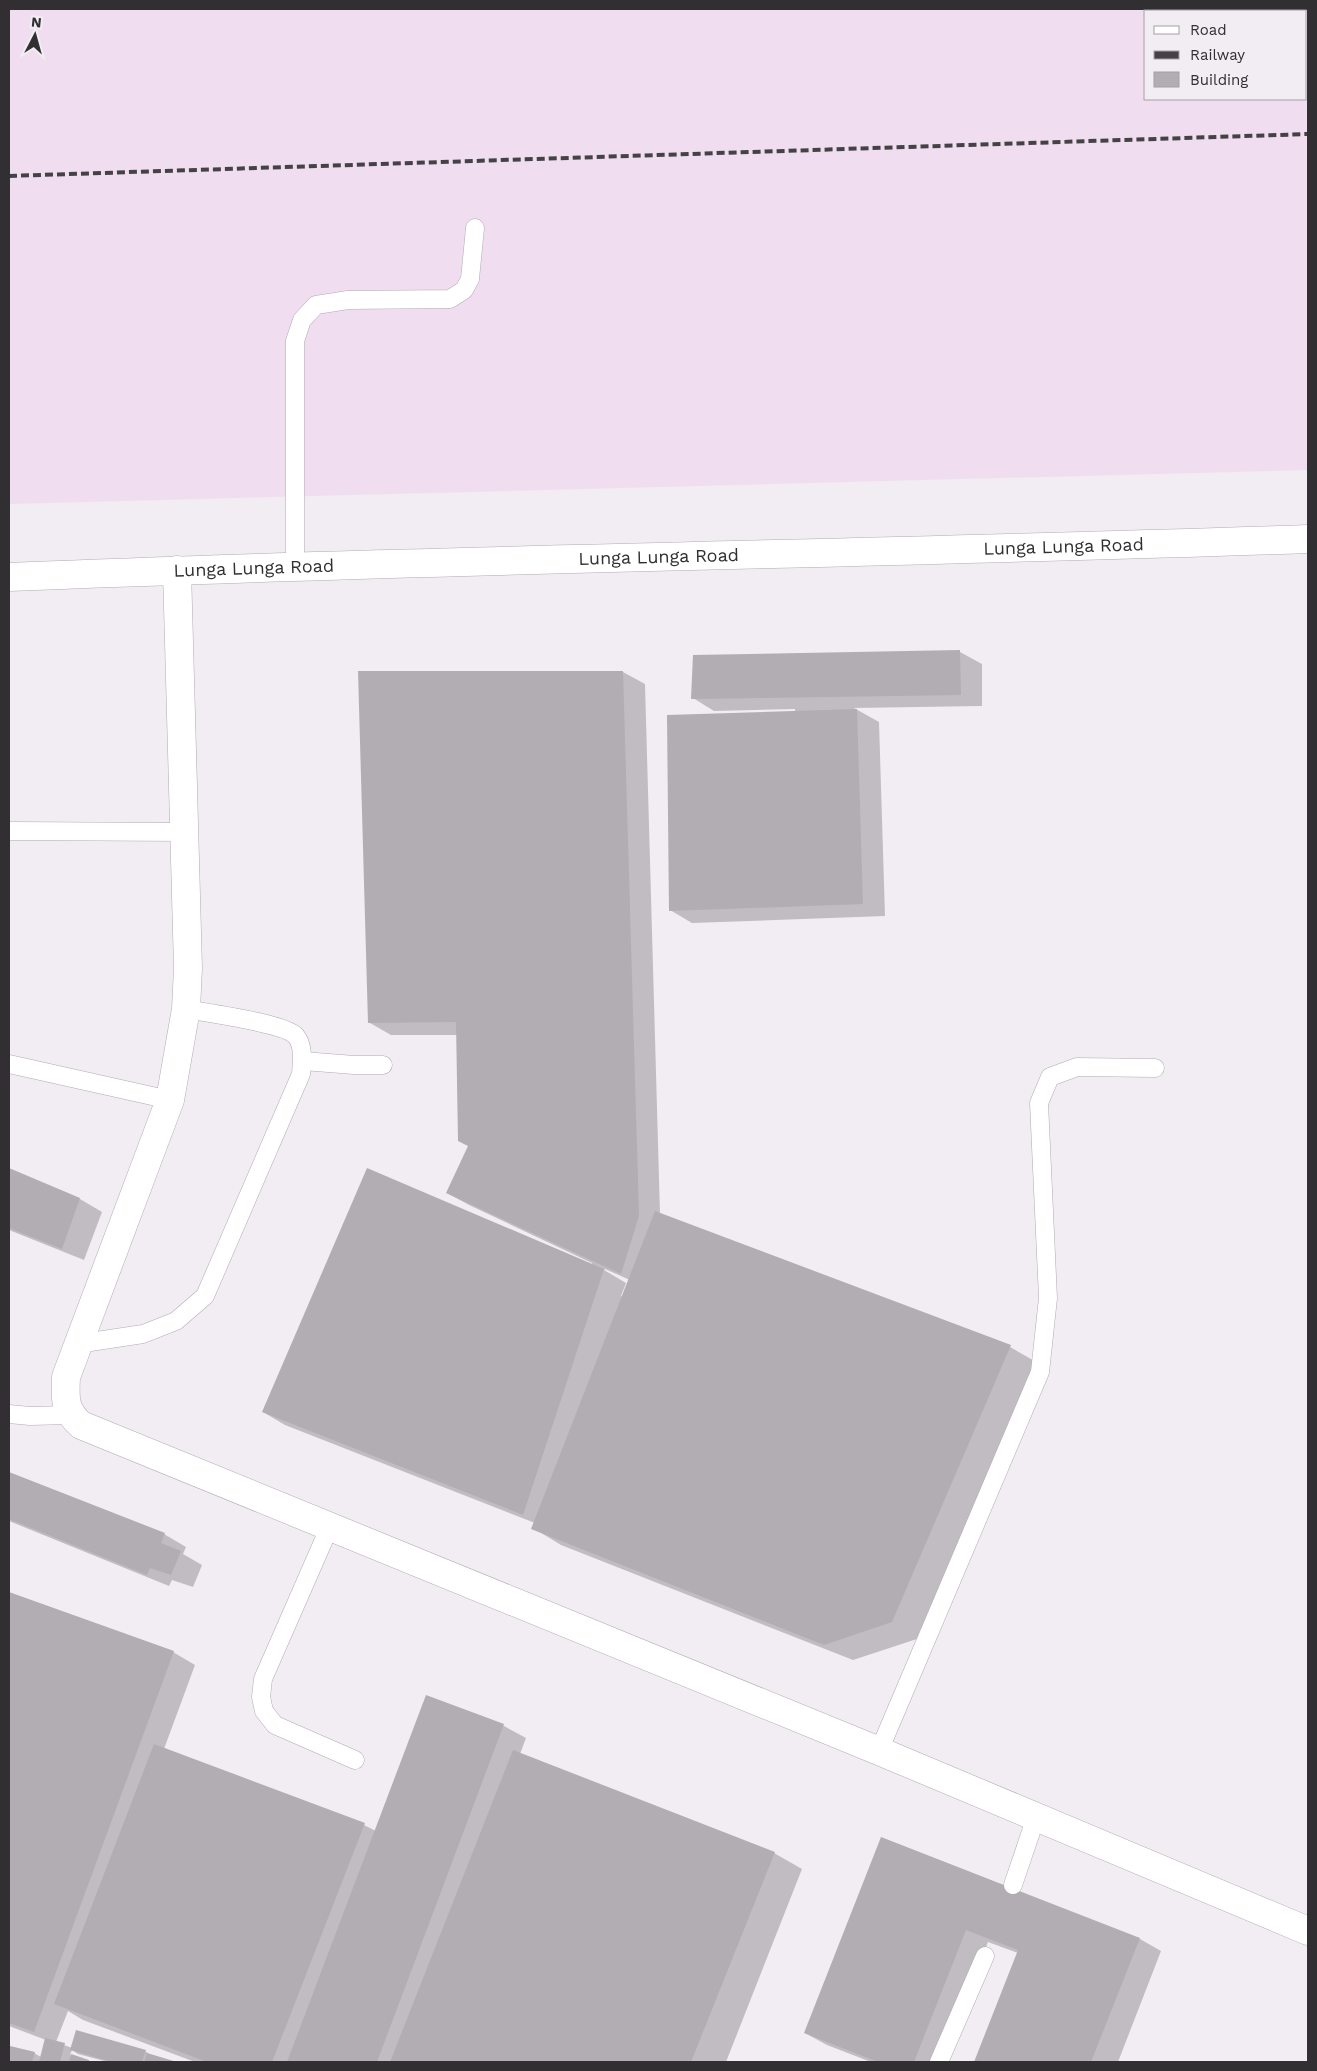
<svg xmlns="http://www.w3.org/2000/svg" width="1317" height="2071" viewBox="0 0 1317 2071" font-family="'Work Sans',sans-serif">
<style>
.industrial{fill:#f0def0;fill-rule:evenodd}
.shadow{fill:#0003;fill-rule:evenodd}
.building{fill:#b2acb3}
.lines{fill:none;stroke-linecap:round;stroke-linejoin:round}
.lane-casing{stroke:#b1abb2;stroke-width:19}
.street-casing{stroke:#b1abb2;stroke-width:29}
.secondary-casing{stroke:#b1abb2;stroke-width:29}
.lane{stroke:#fff;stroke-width:18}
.street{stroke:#fff;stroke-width:28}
.secondary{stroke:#fff;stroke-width:28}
.rail{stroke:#454246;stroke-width:4;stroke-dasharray:8 4;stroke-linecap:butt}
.labels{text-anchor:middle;stroke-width:4;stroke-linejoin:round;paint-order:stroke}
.street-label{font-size:18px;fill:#312f32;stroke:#f2ecf3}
</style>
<rect width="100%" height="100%" fill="#f2ecf3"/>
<path class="industrial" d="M9,9H1308V470L9,504ZM1146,11H1306V99H1146Z"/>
<g class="shadow">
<polygon points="960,652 982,664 982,706 854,708 879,722 885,916 692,923 670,910 795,712 795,709 714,711 693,698"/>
<path d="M623,672L645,684L660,1214L1010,1347L1038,1363L920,1638L853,1660L561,1545L533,1528L535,1523L285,1425L263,1412L592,1265V1263L469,1205L447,1193L470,1146L457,1035H391L370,1023L360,673ZM605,1269L630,1280L623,1297L621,1296L626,1283L604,1270Z"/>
<polygon points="9,1169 80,1199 102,1212 84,1260 9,1230"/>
<polygon points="9,1473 164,1534 186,1547 183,1554 202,1565 193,1587 172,1580 169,1586 9,1521"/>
<polygon points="9,1593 173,1652 195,1665 164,1749 364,1825 376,1831 426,1697 504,1726 526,1738 520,1754 774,1853 802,1869 726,2062 195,2062 83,2020 68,2011 56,2042 72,2048 145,2051 152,2056 174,2062 108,2062 78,2054 72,2050 70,2055 91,2062 9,2062 11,2047 34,2053 41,2057 46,2040 9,2026"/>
<polygon points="882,1838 1140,1939 1161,1951 1118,2062 975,2062 1018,1953 988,1942 941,2062 871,2062 827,2045 805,2033"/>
</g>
<g class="building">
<polygon points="960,650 961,695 691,699 693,655"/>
<polygon points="358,671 623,671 639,1216 621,1274 446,1193 468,1146 458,1141 456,1022 368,1023"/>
<polygon points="857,709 863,904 669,911 667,715"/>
<polygon points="9,1168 80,1198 62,1249 9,1228"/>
<polygon points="367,1168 604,1269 523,1515 262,1412"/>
<polygon points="655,1211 1011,1345 892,1622 824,1645 531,1529"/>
<polygon points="9,1472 165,1533 161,1543 181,1551 171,1575 150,1568 147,1575 9,1519"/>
<polygon points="9,1592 174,1651 34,2032 9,2023"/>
<polygon points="426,1695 504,1724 377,2062 287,2062"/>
<polygon points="154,1744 365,1823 272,2062 207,2062 54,2004"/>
<polygon points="513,1750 775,1852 691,2062 390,2062"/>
<polygon points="881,1837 1140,1938 1091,2062 974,2062 1018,1950 966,1930 914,2062 878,2062 804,2033"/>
<polygon points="76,2030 146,2050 142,2062 112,2062 70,2050"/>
<polygon points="45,2038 65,2043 60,2062 39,2062"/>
<polygon points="10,2046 35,2052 32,2062 9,2062"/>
<polygon points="147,2053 177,2062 144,2062"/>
<polygon points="71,2054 89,2060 89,2062 69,2062"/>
</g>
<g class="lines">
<g class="lane-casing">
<g id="lane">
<polyline points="295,567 295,341 302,320 316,305 348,300 450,299 464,290 470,279 475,228"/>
<polyline points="9,831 184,832"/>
<polyline points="303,1061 354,1065 383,1065"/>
<polyline points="9,1064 170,1100"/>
<path d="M77,1344L143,1334L176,1321L205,1296L301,1074C302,1062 304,1046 296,1036C284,1023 207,1013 186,1009"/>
<polyline points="9,1414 30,1416 70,1415"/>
<polyline points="330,1526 263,1679 261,1697 264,1711 275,1725 355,1760"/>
<polyline points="879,1751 1040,1372 1048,1298 1039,1103 1050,1077 1077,1067 1155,1068"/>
<polyline points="1013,1885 1036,1817"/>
<polyline points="939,2062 985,1956"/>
</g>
</g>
<g class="street-casing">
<path id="street" d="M177,570L188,968L186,1009L170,1100L66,1377C65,1398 64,1410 81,1425L879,1751L1308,1931"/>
</g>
<g class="secondary-casing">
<g id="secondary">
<path id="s1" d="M9,577C442,559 875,554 1308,539"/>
</g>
</g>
<use href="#lane" class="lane"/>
<use href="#street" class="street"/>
<use href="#secondary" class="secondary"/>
<polyline class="rail" points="9,176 1308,134"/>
</g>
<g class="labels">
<g class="street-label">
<text dy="6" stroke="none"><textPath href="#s1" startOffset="1055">Lunga Lunga Road</textPath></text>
<text dy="6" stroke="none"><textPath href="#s1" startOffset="650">Lunga Lunga Road</textPath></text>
<text dy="6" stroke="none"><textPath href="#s1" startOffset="245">Lunga Lunga Road</textPath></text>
</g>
</g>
<rect width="1317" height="2071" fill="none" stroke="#312f32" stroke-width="20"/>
<rect x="1144" y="10" width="162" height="90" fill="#f2ecf3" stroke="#a5a0a6"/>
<rect x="1154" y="26" width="25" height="8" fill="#ffffff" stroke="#a5a0a6"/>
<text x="1190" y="35" font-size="15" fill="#312f32">Road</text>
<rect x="1154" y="51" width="25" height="8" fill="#454246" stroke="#a5a0a6"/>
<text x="1190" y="60" font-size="15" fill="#312f32">Railway</text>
<rect x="1154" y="72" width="25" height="15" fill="#b2acb3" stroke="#a5a0a6"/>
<text x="1190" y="85" font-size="15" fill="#312f32">Building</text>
<g transform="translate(35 35) rotate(6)" stroke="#f2ecf3" stroke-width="4" paint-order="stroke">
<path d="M0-4L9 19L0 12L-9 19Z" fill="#312f32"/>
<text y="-8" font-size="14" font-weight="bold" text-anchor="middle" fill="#312f32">N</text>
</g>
</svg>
